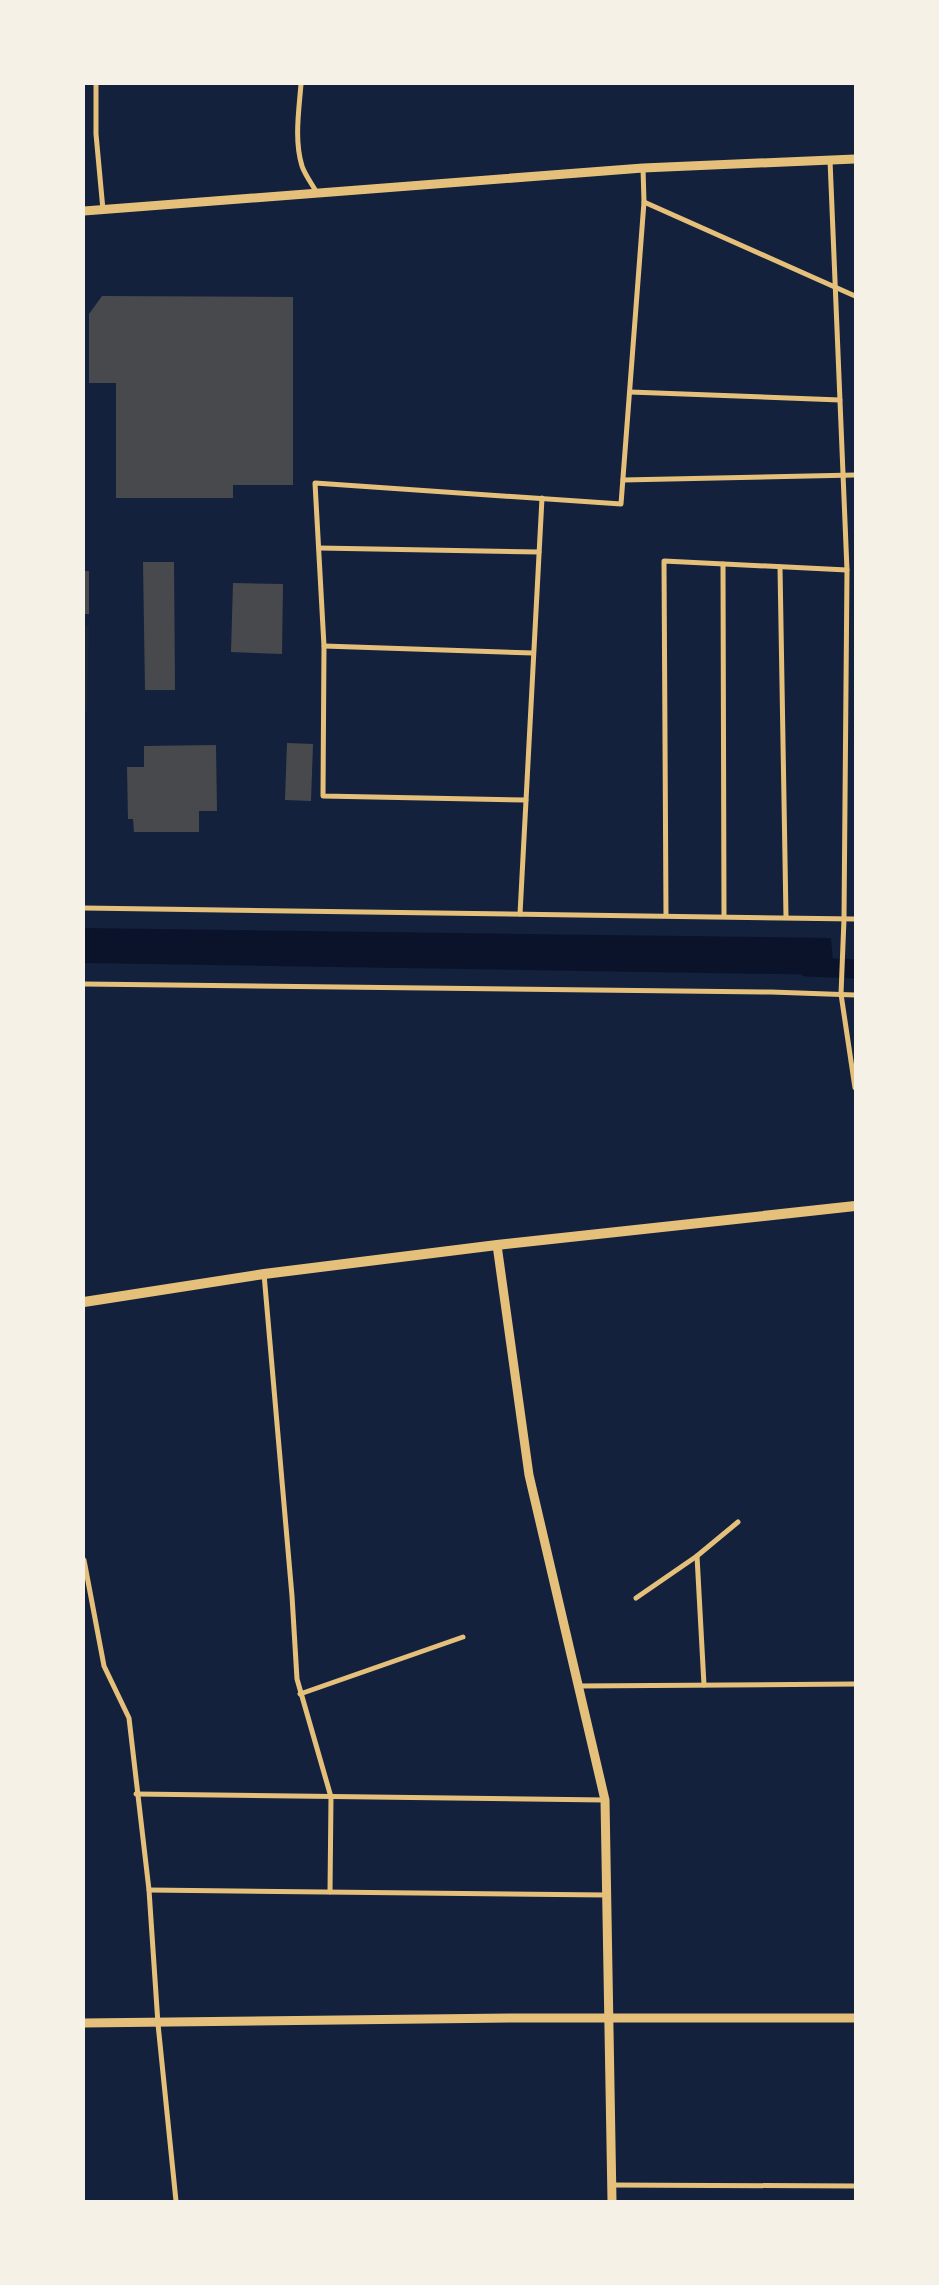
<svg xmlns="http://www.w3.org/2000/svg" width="939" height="2285" viewBox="0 0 939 2285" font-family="Commissioner,sans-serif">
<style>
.green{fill:#1d2539}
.water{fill:#0b132b}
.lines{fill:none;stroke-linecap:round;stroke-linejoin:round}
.canal{stroke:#0b132b;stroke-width:19}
.building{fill:#48494c}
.minor{stroke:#e5c07b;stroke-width:5}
.tertiary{stroke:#e5c07b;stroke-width:9}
.secondary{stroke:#e5c07b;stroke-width:10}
</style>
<rect width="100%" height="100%" fill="#14213d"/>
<polygon class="green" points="84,627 89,627 87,711 84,711"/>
<polygon class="water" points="84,928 831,938 834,975 84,963"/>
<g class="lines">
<polyline class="canal" points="807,967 855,969"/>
</g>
<g class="building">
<polygon points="102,296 293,297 293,485 233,485 233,498 116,498 116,383 89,383 89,314"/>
<polygon points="143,562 174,562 175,690 145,690"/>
<rect x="84" y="571" width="5" height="43"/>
<polygon points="233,583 283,584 282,654 231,652"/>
<polygon points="287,743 313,744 311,801 285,800"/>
<polygon points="216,745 217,811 199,811 199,832 134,832 133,819 128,819 127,767 144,767 144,746"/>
</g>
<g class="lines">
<g class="minor">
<polyline points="96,84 96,134 103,210"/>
<path d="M301,84C299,110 294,140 302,166C305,175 312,184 317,193"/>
<polyline points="830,160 847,570 844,919 841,994 855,1088"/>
<polyline points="644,202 855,296"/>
<polyline points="630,392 840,400"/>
<polyline points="623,480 855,475"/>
<polyline points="319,548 539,552"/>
<polyline points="723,564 724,916"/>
<polyline points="780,567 786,917"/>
<polyline points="324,646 533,653"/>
<polyline points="526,800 323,796 324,646 315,483 621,504 644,202 643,168"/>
<polyline points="84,908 855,919"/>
<polyline points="520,914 542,498"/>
<polyline points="666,915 664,561 847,570"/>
<polyline points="84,984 771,992 855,995"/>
<polyline points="264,1274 292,1596 297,1679 331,1797 330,1892"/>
<polyline points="697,1556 704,1685"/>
<polyline points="84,1560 104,1666 129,1718 149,1890 158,2024 176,2201"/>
<polyline points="636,1598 697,1556 738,1522"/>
<polyline points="578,1686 855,1684"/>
<polyline points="300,1694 463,1637"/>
<polyline points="136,1794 605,1800"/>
<polyline points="149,1890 606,1895"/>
<polyline points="612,2185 855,2186"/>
</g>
<g class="tertiary">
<polyline points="84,211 643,168 855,159"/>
<polyline points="497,1245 529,1475 605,1800 612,2201"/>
<polyline points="84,2023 512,2018 855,2018"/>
</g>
<polyline class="secondary" points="84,1302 264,1274 497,1245 855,1206"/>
</g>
<rect width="939" height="2285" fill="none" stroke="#f6f1e7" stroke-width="170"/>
</svg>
